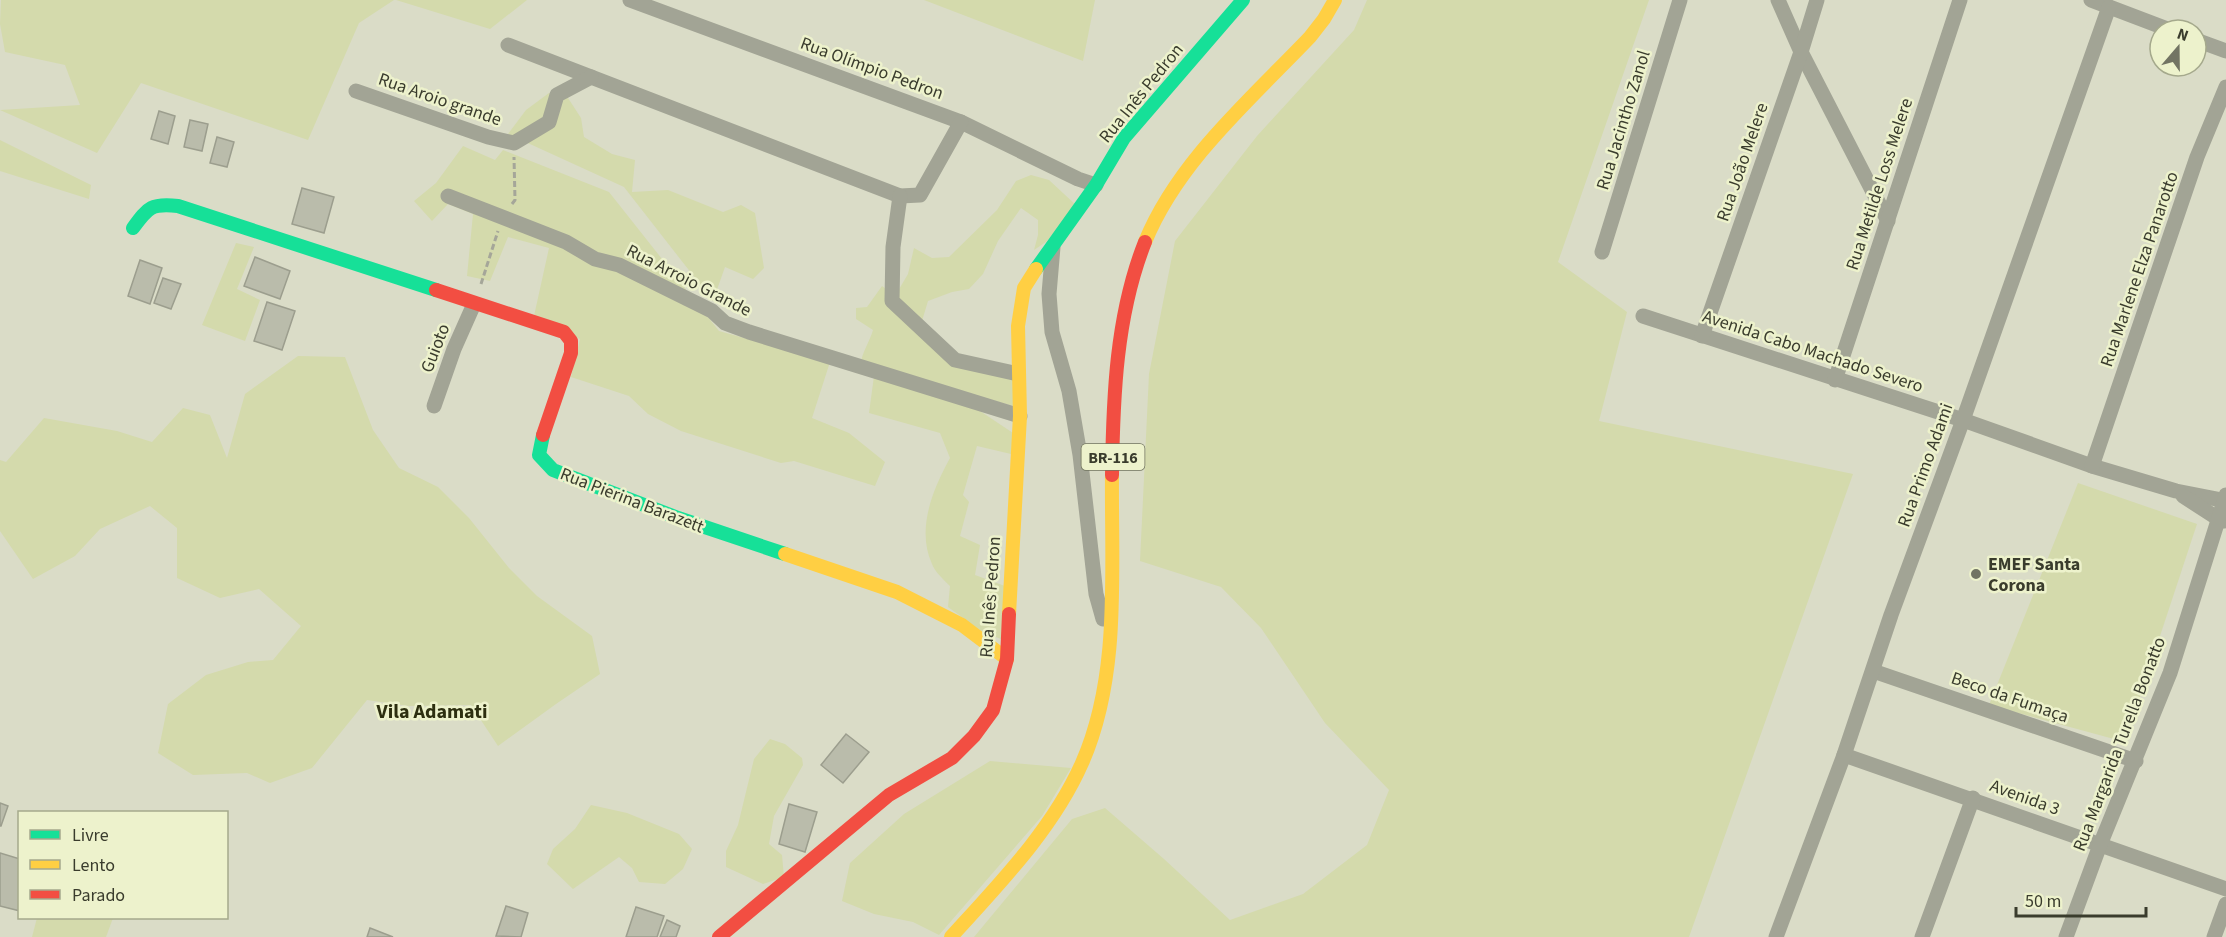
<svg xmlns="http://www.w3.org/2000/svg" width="2226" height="937" viewBox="0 0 2226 937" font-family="'Source Sans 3',sans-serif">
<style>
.green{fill:#d4daac}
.building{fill:#babcab;stroke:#9c9e8e;stroke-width:1.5}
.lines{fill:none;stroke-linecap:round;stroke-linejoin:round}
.path{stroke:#a5a699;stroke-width:3;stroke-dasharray:6 3;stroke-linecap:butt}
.street{stroke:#a2a495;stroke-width:15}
.fast{stroke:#16e098;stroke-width:14}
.slow{stroke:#ffcf43;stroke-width:14}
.jam{stroke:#f24e42;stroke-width:14}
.poi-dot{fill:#727463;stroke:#edf2cc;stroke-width:2}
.labels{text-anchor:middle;stroke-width:5;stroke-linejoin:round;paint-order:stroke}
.shield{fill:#edf2cc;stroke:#70735d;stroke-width:1.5}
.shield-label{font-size:16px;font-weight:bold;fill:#3a3c2d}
.street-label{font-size:18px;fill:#3a3c2d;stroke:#edf2cc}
.poi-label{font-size:18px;font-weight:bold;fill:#3a3c2d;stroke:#edf2cc;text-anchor:start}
.neighbourhood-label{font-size:20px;font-weight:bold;fill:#2d2f10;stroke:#edf2cc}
</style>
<rect width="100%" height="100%" fill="#dadcc7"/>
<g class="green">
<polygon points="1,0 394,0 359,23 308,140 141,83 97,153 0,110 80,105 65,65 5,52 0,24"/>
<polygon points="396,0 527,0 490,29"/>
<polygon points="924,0 1095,0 1083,61"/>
<polygon points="1367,0 1649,0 1558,262 1627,312 1599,421 1853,474 1689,937 974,937 1072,819 1105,808 1164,859 1230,920 1303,894 1367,845 1389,790 1325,723 1261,628 1221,587 1140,561 1149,374 1175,241 1257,136 1354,30"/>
<polygon points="549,93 568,98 581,118 584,137 612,154 635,160 632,192 668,190 723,212 741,205 755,213 764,268 753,279 725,267 713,301 624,187 508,134 526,110"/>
<polygon points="0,140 91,185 89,199 0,171"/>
<polygon points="463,146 495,160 503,150 609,192 719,331 830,362 812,418 849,433 885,462 875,486 794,461 781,463 681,431 648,414 629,396 571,377 580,339 534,316 549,248 508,237 490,281 467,276 473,214 448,204 432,221 414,201 436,183"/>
<path d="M1031,175L1049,180L1077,206L1046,242L1034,250L1038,235V220L1021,208L998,241L983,274L969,289L952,292L928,301L919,331L940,347L1015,381L1017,407L861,364C861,354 870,341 873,330L856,319V308L867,307L882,286L895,296L908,274L914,248L932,258L949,257L997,210L1016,181Z"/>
<polygon points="236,243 254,247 237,289 260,300 245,341 202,325"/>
<polygon points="298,356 345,357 373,430 399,468 438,487 469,518 509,568 537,596 592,636 600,674 556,704 498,746 471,705 409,706 367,700 312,768 270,783 247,773 193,775 158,753 168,704 206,675 248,662 273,660 301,626 259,589 220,598 177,578 177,528 150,506 100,529 75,556 33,579 0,531 0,460 6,462 44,418 117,431 152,442 183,408 210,415 227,458 245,394"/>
<path d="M874,376L968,403L1013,433L1011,454L977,446L963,495L969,502L960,536L980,545L975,575L1005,586L1001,639L983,632L948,607L950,586C944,580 935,572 932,564C916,529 933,489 950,458L940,433L869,413Z"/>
<polygon points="2078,483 2197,524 2125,742 1989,705"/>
<polygon points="770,739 785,744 802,758 803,765 774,816 769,844 782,855 784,877 763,884 726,867 726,851 738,825 754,759"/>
<polygon points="990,761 1071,768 1042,816 939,935 913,922 874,914 842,901 850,863 904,814"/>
<polygon points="591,805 627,813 679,834 692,849 683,869 665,884 639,882 632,868 619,857 573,889 547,864 553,849 575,829"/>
<polygon points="37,918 113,918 106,937 32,937"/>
</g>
<g class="building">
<polygon points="159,111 175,116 168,144 151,139"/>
<polygon points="190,120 208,124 202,151 184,147"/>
<polygon points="217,137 234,142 227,167 210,163"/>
<polygon points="302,188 334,197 324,233 292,224"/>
<polygon points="255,257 290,271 280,299 244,286"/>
<polygon points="140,260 162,268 150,304 128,296"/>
<polygon points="163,278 181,284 171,309 154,303"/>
<polygon points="267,302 295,311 282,350 254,341"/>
<polygon points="846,734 869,752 843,783 821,765"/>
<polygon points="0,803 8,806 1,826 0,826"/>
<polygon points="789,804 817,812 805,852 779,844"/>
<polygon points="0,853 20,859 20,911 0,906"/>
<polygon points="506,906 528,913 521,937 496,936"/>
<polygon points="636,907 664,916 657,937 626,937"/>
<polygon points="667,920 680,926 676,937 660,937"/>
<polygon points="370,928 393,937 367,937"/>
</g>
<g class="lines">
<g class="path">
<polyline points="512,204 515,200 514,157"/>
<polyline points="481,284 498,231"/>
</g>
<g class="street">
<polyline points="630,0 961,122 1078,179 1096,185"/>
<polyline points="1778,0 1801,52 1888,221"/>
<polyline points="2091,0 2170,30"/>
<polyline points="2196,40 2226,51"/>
<polyline points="508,45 900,196 920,195 961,122"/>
<polyline points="356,91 488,137 514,143 549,122 557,95 591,77"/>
<polyline points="448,196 566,242 595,259 619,265 712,311 725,323 749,332 1020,416"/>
<polyline points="900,196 893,247 892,301 955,360 1018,374"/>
<polyline points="1053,247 1049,294 1052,332 1069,391 1080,455 1096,594 1103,619"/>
<polyline points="1602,252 1680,0"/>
<polyline points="1643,316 1963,420 2092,466 2176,491 2226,501"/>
<polyline points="1702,336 1801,52 1817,0"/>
<polyline points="1835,380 1960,0"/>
<polyline points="434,406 454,349 474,304"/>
<polyline points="2092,466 2197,157 2226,87"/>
<polyline points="2183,496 2217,518 2224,521"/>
<polyline points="1873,671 2136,761"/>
<polyline points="1844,755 2226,889"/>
<polyline points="1776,937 1844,755 1891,615 1963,420 2109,7"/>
<polyline points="1922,937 1973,798"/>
<polyline points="2066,937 2100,845 2170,673 2226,495"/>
<polyline points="2214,937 2226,904"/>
</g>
<g class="fast">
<path d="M133,228C148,207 152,203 178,206L436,290"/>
<polyline points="1036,269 1096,185 1124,138 1243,0"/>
<polyline points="543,435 539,455 553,470 678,518 785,554"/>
</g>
<g class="slow">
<path d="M1145,242C1178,161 1251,99 1310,37L1324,19L1335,0"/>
<polyline points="785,554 897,592 962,625 1007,659"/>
<polyline points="1009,614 1020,416 1018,326 1024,288 1036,269"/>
<path d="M951,937C999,884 1053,829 1082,763C1121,675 1111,569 1112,475"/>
</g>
<g class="jam">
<polyline points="436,290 564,332 571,341 571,353 543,435"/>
<path d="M1112,475C1113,397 1116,315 1145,242"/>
<polyline points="719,937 889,795 952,758 974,736 993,710 1007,659 1009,614"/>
</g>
</g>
<circle class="poi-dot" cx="1976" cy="574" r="6"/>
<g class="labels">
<rect class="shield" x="1081.5" y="444" width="63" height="26" rx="4.5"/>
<g class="shield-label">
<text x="1113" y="463">BR-116</text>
</g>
<g class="street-label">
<text transform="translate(872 68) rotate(20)" y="6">Rua Olímpio Pedron</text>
<text transform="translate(1141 93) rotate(-51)" y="6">Rua Inês Pedron</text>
<text transform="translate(440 99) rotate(19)" y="6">Rua Aroio grande</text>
<text transform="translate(1623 120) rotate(-73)" y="6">Rua Jacintho Zanol</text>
<text transform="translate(1742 162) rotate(-71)" y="6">Rua João Melere</text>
<text transform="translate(1879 184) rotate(-72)" y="6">Rua Metilde Loss Melere</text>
<text transform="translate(2139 269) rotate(-71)" y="6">Rua Marlene Elza Panarotto</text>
<text transform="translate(689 280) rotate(27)" y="6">Rua Arroio Grande</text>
<text transform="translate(435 348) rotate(-69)" y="6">Guioto</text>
<text transform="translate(1813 351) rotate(18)" y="6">Avenida Cabo Machado Severo</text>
<text transform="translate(1925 465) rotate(-70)" y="6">Rua Primo Adami</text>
<text transform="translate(632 500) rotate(21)" y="6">Rua Pierina Barazett</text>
<text transform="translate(990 597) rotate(-86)" y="6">Rua Inês Pedron</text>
<text transform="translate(2010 697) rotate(19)" y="6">Beco da Fumaça</text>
<text transform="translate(2119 744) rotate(-69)" y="6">Rua Margarida Turella Bonatto</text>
<text transform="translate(2025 797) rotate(20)" y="6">Avenida 3</text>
</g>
<g class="poi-label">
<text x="1988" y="570">EMEF Santa<tspan x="1988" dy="21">Corona</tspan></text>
</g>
<g class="neighbourhood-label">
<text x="432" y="718">Vila Adamati</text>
</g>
</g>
<rect x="18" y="811" width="210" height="108" fill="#edf2cc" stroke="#a5a98c" stroke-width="1.5"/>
<rect x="30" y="830" width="30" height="9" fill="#16e098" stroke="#a5a98c" stroke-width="1.5"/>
<text x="72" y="841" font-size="18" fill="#3a3c2d">Livre</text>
<rect x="30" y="860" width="30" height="9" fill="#ffcf43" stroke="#a5a98c" stroke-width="1.5"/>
<text x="72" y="871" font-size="18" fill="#3a3c2d">Lento</text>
<rect x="30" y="890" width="30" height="9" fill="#f24e42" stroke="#a5a98c" stroke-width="1.5"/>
<text x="72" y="901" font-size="18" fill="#3a3c2d">Parado</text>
<g transform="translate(2178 48) rotate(20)"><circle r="28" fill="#edf2cc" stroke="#a5a98c" stroke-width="1.5"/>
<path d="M0-4.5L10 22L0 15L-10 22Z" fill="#727463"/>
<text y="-9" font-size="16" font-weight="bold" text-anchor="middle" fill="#3a3c2d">N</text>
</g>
<path d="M2016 907v9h130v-9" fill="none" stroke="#3a3c2d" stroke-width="3"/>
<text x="2025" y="907" font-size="18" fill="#3a3c2d" stroke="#edf2cc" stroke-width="4.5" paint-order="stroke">50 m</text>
</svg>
